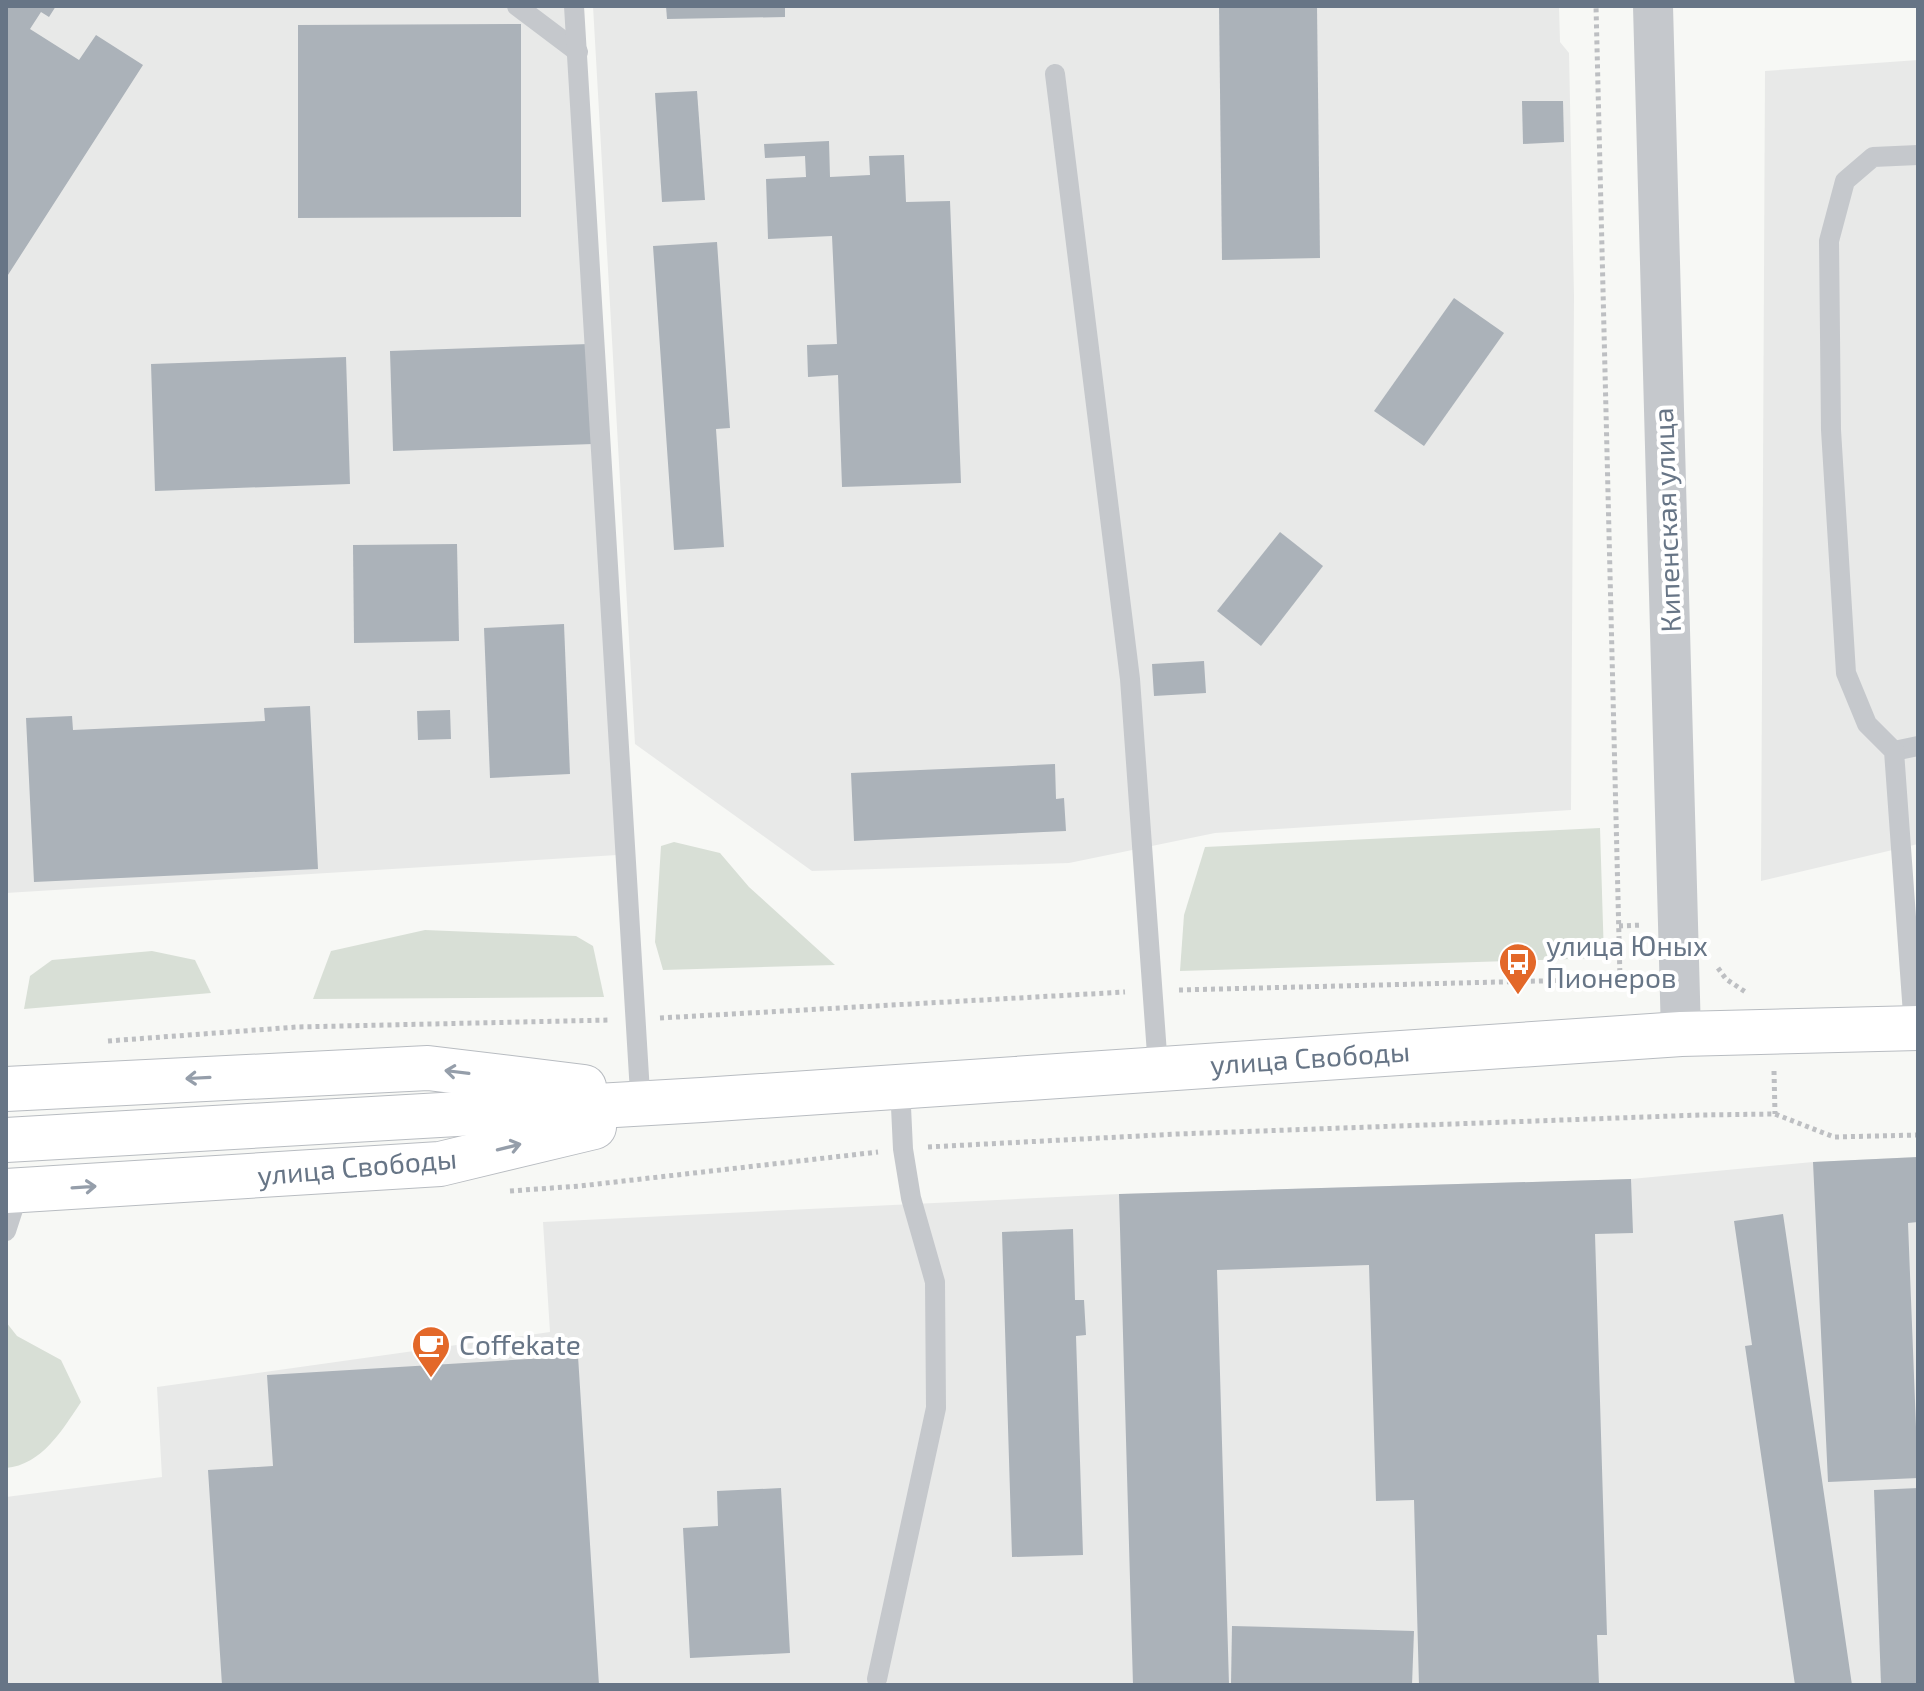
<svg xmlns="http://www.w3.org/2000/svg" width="1924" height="1691" viewBox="0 0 1924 1691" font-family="'Exo 2',sans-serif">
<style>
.built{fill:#e8e9e8}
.green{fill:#d8dfd6}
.building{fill:#abb2b9}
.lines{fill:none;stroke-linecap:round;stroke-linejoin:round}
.secondary-casing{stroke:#b8bcc1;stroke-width:46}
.path{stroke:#bdbfc2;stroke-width:5;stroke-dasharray:4 4;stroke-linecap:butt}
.service{stroke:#c5c8cc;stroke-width:20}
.minor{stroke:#c5c8cc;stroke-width:40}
.secondary{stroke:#fff;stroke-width:44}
.oneway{stroke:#959eaa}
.labels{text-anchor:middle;stroke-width:8;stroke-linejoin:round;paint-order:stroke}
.street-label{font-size:28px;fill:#677586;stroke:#fff}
.poi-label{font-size:28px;fill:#677586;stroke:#fff;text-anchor:start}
</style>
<rect width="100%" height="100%" fill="#f7f8f5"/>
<g class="built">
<polygon points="6,6 565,6 617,855 6,893"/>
<polygon points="593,6 1559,6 1560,42 1569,53 1574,296 1571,810 1215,833 1069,863 812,871 635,744"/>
<polygon points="1918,60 1918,844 1761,881 1765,71"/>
<polygon points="1918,1157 1918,1685 6,1685 6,1497 162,1477 157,1387 550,1332 543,1222 1119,1194 1631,1179 1813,1162"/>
</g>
<g class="green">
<polygon points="1600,828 1604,958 1180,971 1184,915 1205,847"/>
<polygon points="674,842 720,853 749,887 835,965 663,970 655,942 661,846"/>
<polygon points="425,930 576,936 593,946 604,997 313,999 331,951"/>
<polygon points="152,951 195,960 211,993 24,1009 30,976 52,960"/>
<path d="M6,1322L17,1336L61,1360L81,1402C63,1429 42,1465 6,1468Z"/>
</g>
<g class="building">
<polygon points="6,6 56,6 49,17 41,12 30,29 79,60 96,35 143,65 6,278"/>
<polygon points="666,6 785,6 785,17 667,19"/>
<polygon points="1219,6 1317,6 1320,258 1222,260"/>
<polygon points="521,24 521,217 298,218 298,25"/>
<polygon points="697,91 705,200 662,202 655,93"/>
<polygon points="1522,101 1563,101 1564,142 1523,144"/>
<polygon points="829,141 830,177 870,175 869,156 904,155 906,202 950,201 961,483 842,487 838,375 808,377 807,345 837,344 832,236 768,239 766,179 806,177 805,156 765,158 764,144"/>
<polygon points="717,242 730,428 716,429 724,547 674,550 653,246"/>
<polygon points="1454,298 1504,333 1424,446 1374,411"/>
<polygon points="589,344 593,444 393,451 390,351"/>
<polygon points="346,357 350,484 155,491 151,364"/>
<polygon points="1280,532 1323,566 1261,646 1217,611"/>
<polygon points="457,544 459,641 354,643 353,545"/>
<polygon points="564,624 570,774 490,778 484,628"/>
<polygon points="1204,661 1206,693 1154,696 1152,664"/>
<polygon points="310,706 318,869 34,882 26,718 72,716 73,730 265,721 264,708"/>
<polygon points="450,710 451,739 418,740 417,711"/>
<polygon points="1055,764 1056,799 1064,798 1066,831 854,841 851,773"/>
<polygon points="1918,1157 1918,1222 1908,1223 1918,1478 1828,1482 1813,1162"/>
<polygon points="1631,1179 1633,1233 1595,1234 1607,1635 1597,1635 1599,1685 1419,1685 1414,1500 1376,1501 1369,1265 1217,1270 1229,1685 1133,1685 1119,1194"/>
<polygon points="1783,1214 1852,1685 1795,1685 1745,1346 1752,1345 1734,1221"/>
<polygon points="1073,1229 1075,1300 1084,1300 1086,1335 1076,1336 1083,1555 1012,1557 1002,1232"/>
<polygon points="578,1356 599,1685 222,1685 208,1470 273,1466 267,1375"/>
<polygon points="781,1488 790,1653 690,1658 683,1528 718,1526 717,1491"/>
<polygon points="1918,1488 1918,1685 1881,1685 1874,1490"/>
<polygon points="1232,1626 1414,1631 1412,1685 1231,1684"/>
</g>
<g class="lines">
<g class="secondary-casing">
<g id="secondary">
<polyline points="6,1089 428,1068 584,1087"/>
<polyline points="6,1140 702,1100 1681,1034 1918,1028"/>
<polyline points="6,1191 440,1164 594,1127"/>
</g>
</g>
<g class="path">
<polyline points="1619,926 1642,925"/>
<polyline points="1718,968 1726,979 1747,993"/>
<polyline points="1179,990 1620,979 1596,6"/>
<polyline points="660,1018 1125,992"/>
<polyline points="108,1041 297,1027 610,1020"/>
<polyline points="1774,1071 1775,1114"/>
<polyline points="928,1147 1178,1134 1700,1115 1775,1114 1834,1137 1918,1135"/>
<polyline points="510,1191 580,1186 878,1152"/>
</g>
<g class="service">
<polyline points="517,6 578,52"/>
<polyline points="574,6 640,1093"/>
<polyline points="1055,74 1130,679 1158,1068"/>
<polyline points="1894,751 1918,746"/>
<polyline points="1914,1028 1894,751 1867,724 1846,673 1831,430 1829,241 1845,181 1873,157 1918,155"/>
<polyline points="6,1231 19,1191"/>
<polyline points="877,1679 936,1408 935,1282 911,1198 903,1149 900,1086"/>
</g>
<polyline class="minor" points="1653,6 1681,1034"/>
<use href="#secondary" class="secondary"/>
</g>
<defs><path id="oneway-shaft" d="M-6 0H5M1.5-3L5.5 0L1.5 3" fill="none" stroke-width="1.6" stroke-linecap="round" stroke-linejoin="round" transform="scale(2)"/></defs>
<g class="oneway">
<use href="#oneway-shaft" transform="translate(457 1072) rotate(-173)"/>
<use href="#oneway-shaft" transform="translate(198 1078) rotate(177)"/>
<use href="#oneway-shaft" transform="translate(509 1147) rotate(-14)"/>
<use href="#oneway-shaft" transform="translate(84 1187) rotate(-4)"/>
</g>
<defs>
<g id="bus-pin" transform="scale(2)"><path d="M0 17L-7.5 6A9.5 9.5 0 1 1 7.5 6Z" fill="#e36829" stroke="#fff"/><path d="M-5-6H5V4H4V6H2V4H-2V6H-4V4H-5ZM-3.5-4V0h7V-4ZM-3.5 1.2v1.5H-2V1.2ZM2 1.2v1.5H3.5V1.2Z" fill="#fff"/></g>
<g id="cafe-pin" transform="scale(2)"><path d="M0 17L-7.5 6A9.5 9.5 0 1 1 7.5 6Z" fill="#e36829" stroke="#fff"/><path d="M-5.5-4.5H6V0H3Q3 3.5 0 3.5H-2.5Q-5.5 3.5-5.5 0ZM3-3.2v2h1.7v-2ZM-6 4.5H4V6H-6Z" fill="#fff"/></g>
</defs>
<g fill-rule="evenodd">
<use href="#bus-pin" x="1518" y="962"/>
<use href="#cafe-pin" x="431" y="1345"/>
</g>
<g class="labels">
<g class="street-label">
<text transform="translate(1667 520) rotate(-92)" y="10">Кипенская улица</text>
<text transform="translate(1310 1058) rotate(-4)" y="10">улица Свободы</text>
<text transform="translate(357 1167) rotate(-5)" y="10">улица Свободы</text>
</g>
<g class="poi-label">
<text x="1546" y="956">улица Юных<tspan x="1546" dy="32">Пионеров</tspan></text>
<text x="459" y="1355">Coffekate</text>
</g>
</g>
<rect width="1924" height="1691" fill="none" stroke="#677586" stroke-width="16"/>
</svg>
